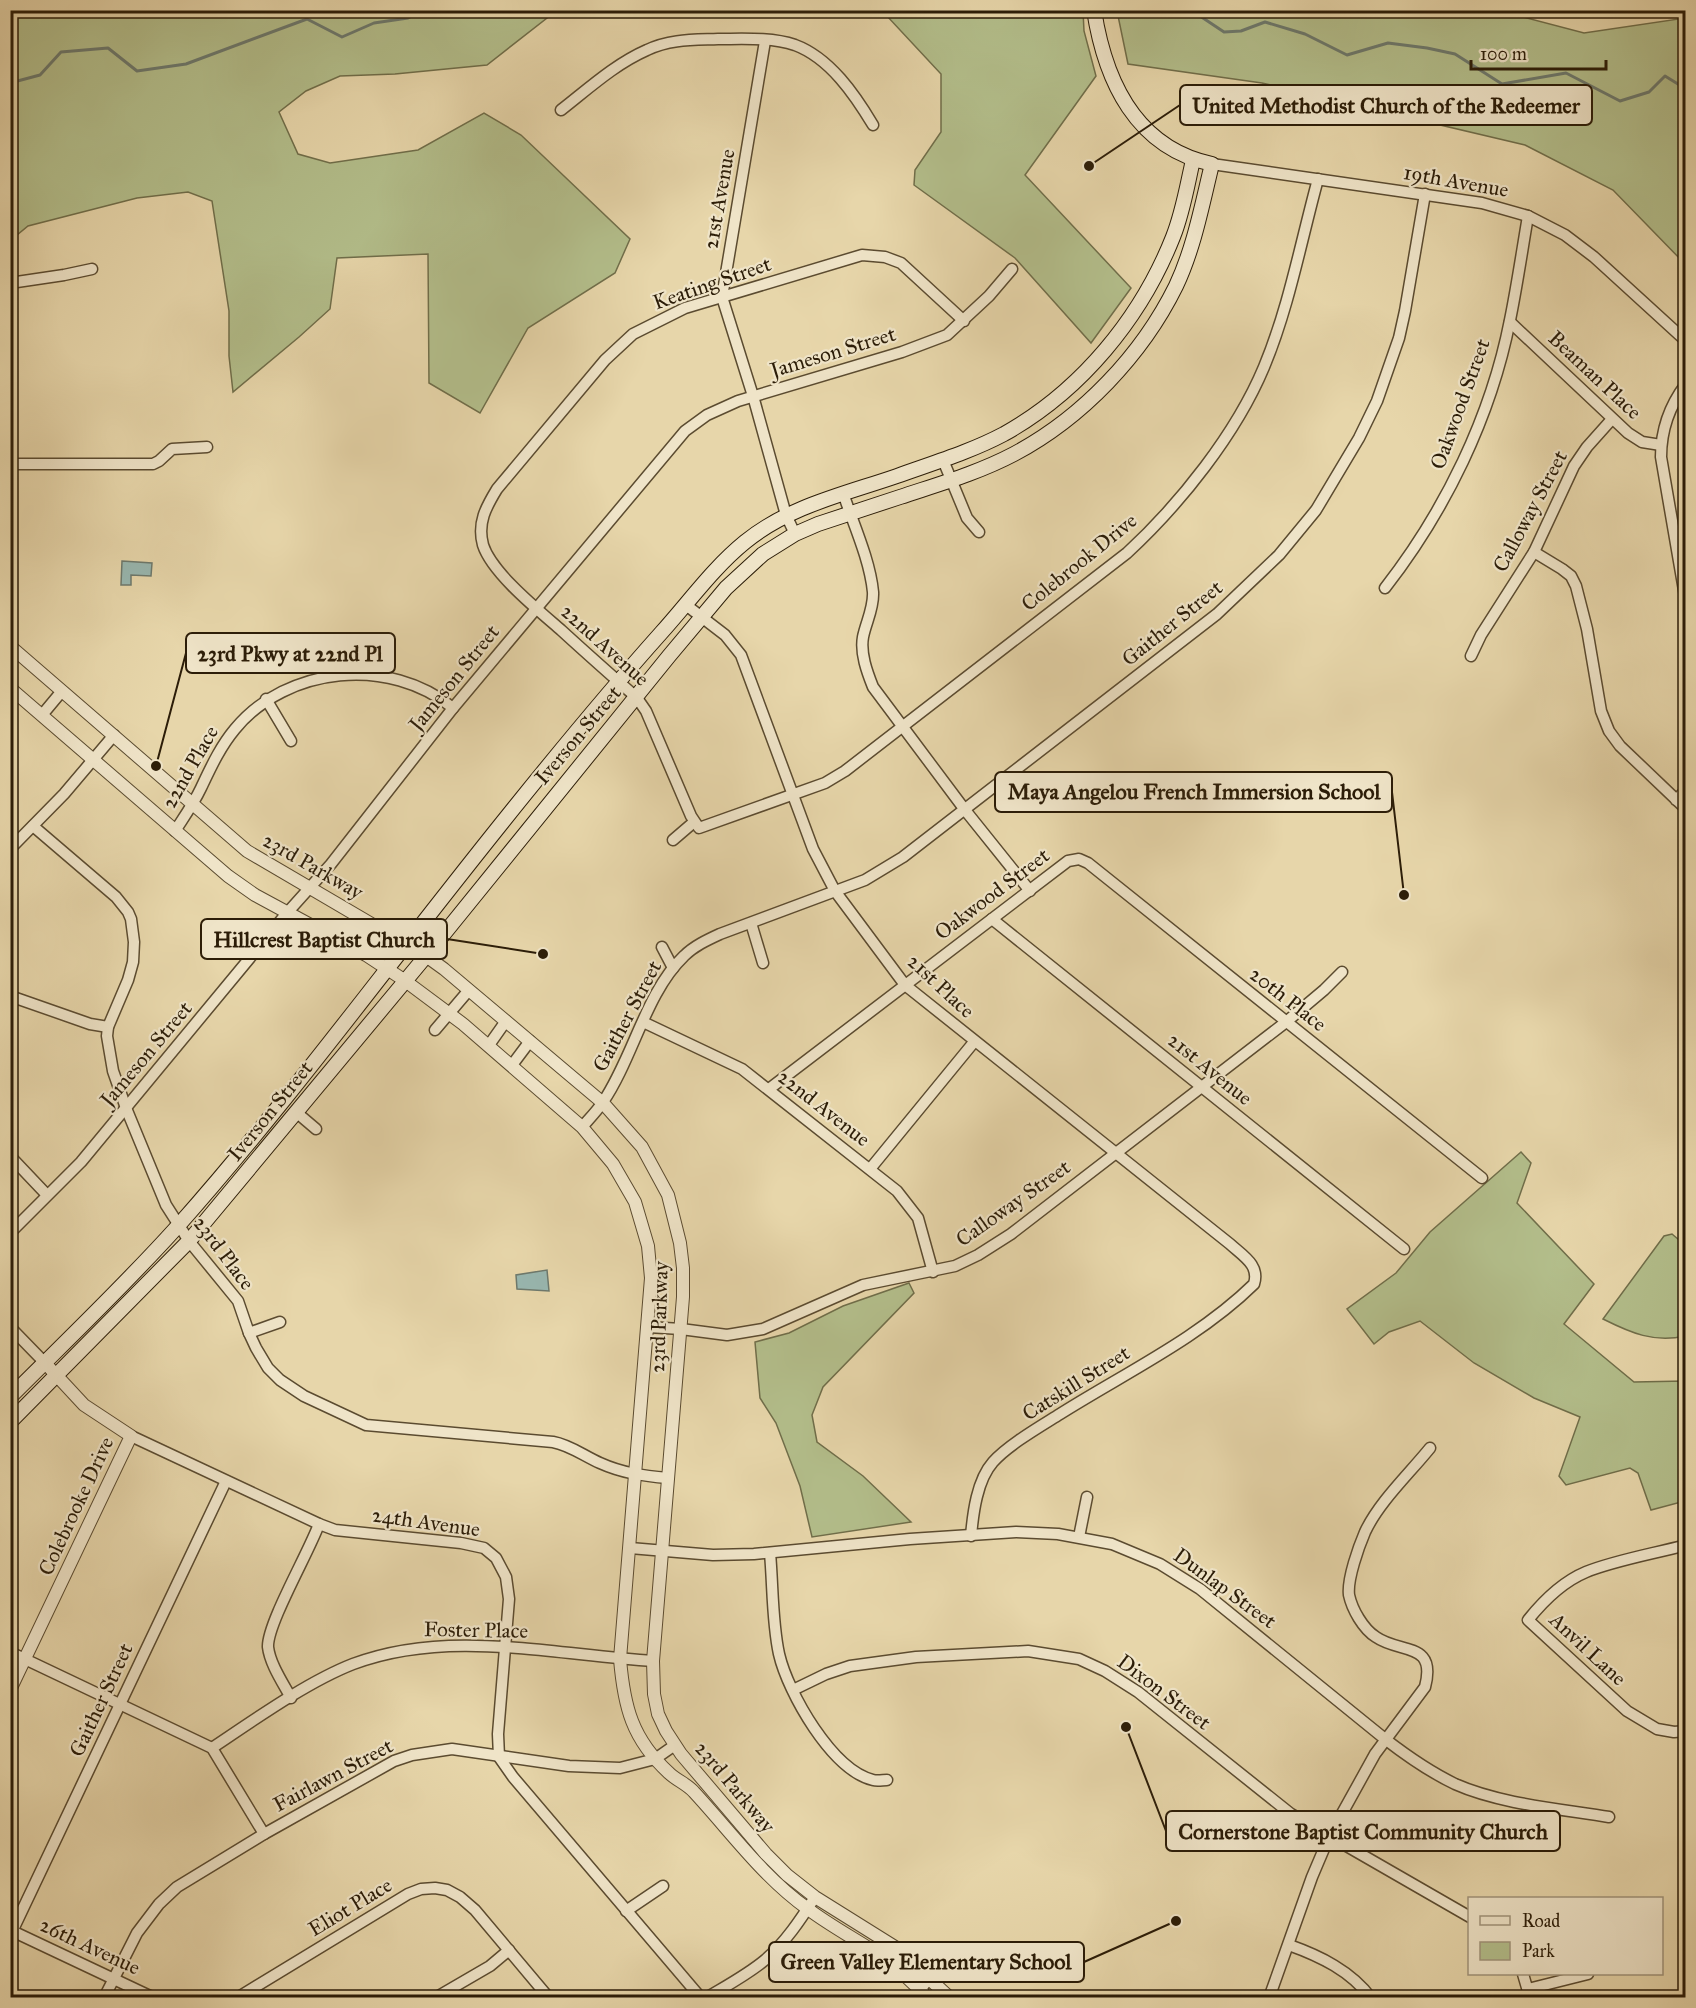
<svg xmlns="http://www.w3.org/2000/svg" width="1696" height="2008" viewBox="0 0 1696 2008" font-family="'IM FELL Great Primer',serif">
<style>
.green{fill:#b3be8b;stroke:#706e4a;stroke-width:1.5}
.water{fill:#98b7b0;stroke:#6d796d;stroke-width:1.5}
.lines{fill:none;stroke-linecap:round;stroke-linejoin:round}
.stream{stroke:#6d796d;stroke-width:3}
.minor-casing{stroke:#5b4b30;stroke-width:13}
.tertiary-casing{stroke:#5b4b30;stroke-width:14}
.secondary-casing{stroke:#2c1d08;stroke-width:16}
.minor{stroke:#efe4c8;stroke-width:10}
.tertiary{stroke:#efe4c8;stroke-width:12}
.secondary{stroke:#efe4c8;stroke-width:14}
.labels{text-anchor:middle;stroke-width:4.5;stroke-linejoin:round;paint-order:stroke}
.street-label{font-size:21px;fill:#2c1d08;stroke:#efe4c8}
.leader{fill:none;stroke:#2c1d08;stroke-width:2}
.callout-dot{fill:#2c1d08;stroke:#efe4c8;stroke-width:2}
.callout{fill:#efe4c8;stroke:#2c1d08;stroke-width:2}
.callout-label{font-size:22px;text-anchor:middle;font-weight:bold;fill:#2c1d08}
</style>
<rect width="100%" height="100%" fill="#e7d6aa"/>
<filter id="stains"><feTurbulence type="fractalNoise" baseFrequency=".00333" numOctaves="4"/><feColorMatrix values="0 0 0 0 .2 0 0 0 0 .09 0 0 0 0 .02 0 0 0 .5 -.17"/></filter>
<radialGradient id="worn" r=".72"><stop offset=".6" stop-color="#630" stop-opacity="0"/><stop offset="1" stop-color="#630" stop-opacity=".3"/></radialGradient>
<g class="green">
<polygon points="11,10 24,11 38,16 51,10 556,11 487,65 395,74 340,76 306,91 279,112 298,154 330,163 418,150 484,113 521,135 630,239 615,273 528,328 480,413 429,383 428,254 337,258 330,309 299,337 233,392 229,356 229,311 212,201 188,192 137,198 28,226 11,240"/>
<polygon points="879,11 1083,11 1084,31 1096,76 1025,175 1131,288 1091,343 1015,258 914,185 915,170 941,132 941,74 887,16"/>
<polygon points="1117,11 1500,11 1584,33 1685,18 1685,264 1613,190 1525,145 1262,83 1128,64"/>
<polygon points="1521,1152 1531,1163 1517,1203 1594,1284 1564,1324 1634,1382 1685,1381 1685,1501 1651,1510 1638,1473 1630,1468 1566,1485 1559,1476 1580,1417 1534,1398 1474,1363 1420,1321 1389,1332 1374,1344 1347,1309 1396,1273 1430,1232"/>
<path d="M1672,1234L1685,1245V1336C1654,1343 1631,1333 1603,1319L1664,1236Z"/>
<polygon points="909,1283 914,1293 823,1387 812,1415 817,1442 863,1476 911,1522 812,1537 800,1486 776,1423 760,1398 755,1342 789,1333 843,1306"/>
</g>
<g class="water">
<polygon points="122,561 152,563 151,576 131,575 131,585 121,585"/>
<polygon points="547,1270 549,1291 517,1289 516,1275"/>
</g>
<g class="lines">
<g class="stream">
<polyline points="1197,10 1200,16 1224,32 1241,31 1265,22 1305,34 1347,55 1388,43 1427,48 1455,54 1502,84 1566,73 1620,101 1649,92 1665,76 1686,89"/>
<polyline points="10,83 40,75 61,52 108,48 137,71 186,64 307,19 342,37 374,23 408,18 423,10"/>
</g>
<g class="minor-casing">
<g id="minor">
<polyline points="765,41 722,297 753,396 786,515 795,534"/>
<path d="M561,110C588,89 615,64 647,50C670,39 693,40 718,39C742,39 771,37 795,45C830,58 855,95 873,125"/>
<polyline points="1212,164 1482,203 1528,216 1565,235 1594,257 1686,341"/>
<polyline points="10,283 64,275 92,269"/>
<path d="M964,321L901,263L885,257L862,255L685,308L633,334L605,360L497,489C486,507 477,523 483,545C492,573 538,610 561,630C586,653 611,675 637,698L646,711L691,816L699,828L825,783L845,771L1127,553C1180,504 1236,434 1264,367C1289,307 1301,241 1318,179"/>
<polyline points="1510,322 1628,433 1642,442 1661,445"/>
<path d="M1686,384C1670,405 1661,431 1661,457L1686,602"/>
<polyline points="943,460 967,518 979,532"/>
<polyline points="10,464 153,464 159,461 172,449 207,447"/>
<path d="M843,493C853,523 870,560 873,592C874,608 866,622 863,637C860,653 867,672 873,687L965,810L1030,891"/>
<polyline points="1534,552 1562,569 1571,576 1576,586 1587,629 1601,711 1609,731 1620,746 1686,809"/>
<path d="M1385,588C1445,511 1491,417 1510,320C1517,286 1522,251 1528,216"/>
<path d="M686,605L725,635L741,655L813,849L835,891L905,985L1230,1244C1243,1256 1260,1265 1254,1284C1199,1338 1125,1373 1060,1414C1041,1426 1008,1445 993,1462C977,1480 973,1513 971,1536"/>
<polyline points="1471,656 1481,635 1534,552 1574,466 1587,447 1612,419"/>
<polyline points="266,699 291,741"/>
<polyline points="42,715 62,691"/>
<polyline points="1676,800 1686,790"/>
<path d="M33,826L116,897L128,912L131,919L134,942L133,962L128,980L108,1027L107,1036L113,1071L126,1108L166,1205L189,1241L238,1301L249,1333L256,1348L268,1368L280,1380L304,1396L366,1425L553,1442C570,1445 584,1456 600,1463C622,1473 644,1476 668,1478"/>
<path d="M175,831C184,817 194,803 201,788C211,767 220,747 235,729C287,666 390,656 453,708"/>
<polyline points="673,840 694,822"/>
<polyline points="10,849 64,794 114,735"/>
<polyline points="992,919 1404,1249"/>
<polyline points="751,923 763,963"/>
<polyline points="662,947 673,968"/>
<polyline points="10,996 90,1024 108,1027"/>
<polyline points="643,1022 742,1069 897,1191 918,1218 933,1272"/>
<polyline points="435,1030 469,990"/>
<polyline points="489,1045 506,1021"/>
<polyline points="512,1065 530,1041"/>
<polyline points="769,1089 1068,861 1079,859 1088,863 1482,1178"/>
<polyline points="296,1112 316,1129"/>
<path d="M582,1127C589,1119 597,1111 603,1102C633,1058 646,992 684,956C694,946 707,940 720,934L865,880L903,857L1217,614L1279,555L1316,510L1359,438L1377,401L1399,338L1405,311L1425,194"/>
<polyline points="10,1156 47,1195"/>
<polyline points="870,1169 974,1042"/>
<polyline points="10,1233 81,1162 287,913 331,864 453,708 685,431 707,415 738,401 902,352 947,335 989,296 1012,269"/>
<polyline points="10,1327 45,1363"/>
<polyline points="648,1327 681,1329 727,1335 763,1329 863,1285 955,1266 978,1255 1011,1234 1286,1022 1324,990 1342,972"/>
<polyline points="249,1333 280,1322"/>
<polyline points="131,1436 319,1524 335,1530 461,1543 484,1548 496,1558 506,1577 509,1599 498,1734 499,1757 513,1777 701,1998"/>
<polyline points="1079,1537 1087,1497"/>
<path d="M1686,1545C1653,1554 1616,1560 1586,1572C1562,1582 1544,1600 1528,1620L1627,1711L1657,1729L1674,1732L1686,1731"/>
<path d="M630,1548L713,1555L754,1554L910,1539L1016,1532L1058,1534L1112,1544L1160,1564L1200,1589L1385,1739C1407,1756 1430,1772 1455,1784C1500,1804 1560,1809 1609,1817"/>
<path d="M770,1553C773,1586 772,1622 779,1654C788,1693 832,1770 873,1780C877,1781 883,1780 887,1780"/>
<polyline points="10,1652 212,1748 264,1834"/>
<polyline points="793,1690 826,1674 850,1666 916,1657 1028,1651 1079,1659 1105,1671 1138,1692 1291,1814 1470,1917"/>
<path d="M291,1698C283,1683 270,1664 268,1647C267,1624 309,1552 319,1524"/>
<path d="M212,1748C254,1720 307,1682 353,1664C448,1628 555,1655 653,1661"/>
<polyline points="626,1911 663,1886"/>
<polyline points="10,1930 154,1998"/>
<polyline points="10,1936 226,1481"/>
<path d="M1289,1945C1320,1956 1351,1971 1371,1998"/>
<polyline points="1523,1974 1530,1998"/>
<polyline points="1528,1989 1588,1974"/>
<polyline points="104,1998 137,1933 159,1904 177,1887 264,1834 394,1761 412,1755 452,1749 569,1766 620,1768 655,1759 675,1745"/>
<polyline points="237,1998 408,1894 421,1889 435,1888 447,1890 460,1897 475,1910 549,1998"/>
<polyline points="435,1998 490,1966 509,1950"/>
<path d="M706,1998C726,1986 747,1975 765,1960C785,1943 801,1919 815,1897"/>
<polyline points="914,1998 947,1955"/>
<path d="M1269,1998L1312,1877L1329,1837L1375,1754L1425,1687C1437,1641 1400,1654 1376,1637C1363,1629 1352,1609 1349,1595C1347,1579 1359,1546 1365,1532C1379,1502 1409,1474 1430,1448"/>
</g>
</g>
<g class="tertiary-casing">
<g id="tertiary">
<polyline points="10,646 247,851 426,956 444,969 603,1103 642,1147 668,1195 680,1243 683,1268 683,1297 653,1661 654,1694 658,1714 666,1731 681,1754 766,1854 787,1875 815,1897 895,1947 950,1998"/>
<path d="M10,688L228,876L255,895L366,955L404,980L463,1024L582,1127L613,1164L635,1202L648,1246L651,1278L620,1659C624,1707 632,1739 669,1773C676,1780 687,1784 694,1792C731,1832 763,1877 808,1909C832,1927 859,1941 884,1958C900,1970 914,1984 928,1998"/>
<polyline points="10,1690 131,1436 84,1405 45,1363"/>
</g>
</g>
<g class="secondary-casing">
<g id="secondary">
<path d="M10,1397C66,1341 124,1286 177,1227C272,1120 359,1004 448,891C517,803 587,716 661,633C689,602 713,568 745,542C789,506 845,494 897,476C933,463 970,452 1004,434C1081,391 1141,318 1173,237C1183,212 1187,186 1193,160"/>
<path d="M10,1422L189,1241L426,956L669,656L726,588L763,554L795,534L818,524C846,515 873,506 900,497C939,484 978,473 1014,454C1082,418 1142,355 1176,286C1194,248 1202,205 1212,164C1136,148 1105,81 1094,10"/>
</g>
</g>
<use href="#minor" class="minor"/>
<use href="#tertiary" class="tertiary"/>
<use href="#secondary" class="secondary"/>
</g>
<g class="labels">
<g class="street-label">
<text transform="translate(1456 181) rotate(10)" y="7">19th Avenue</text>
<text transform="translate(719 199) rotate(-80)" y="7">21st Avenue</text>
<text transform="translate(712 283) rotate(-19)" y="7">Keating Street</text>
<text transform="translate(833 352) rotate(-17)" y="7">Jameson Street</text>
<text transform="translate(1595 375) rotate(43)" y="7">Beaman Place</text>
<text transform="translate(1460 404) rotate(-70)" y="7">Oakwood Street</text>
<text transform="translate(1530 511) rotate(-62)" y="7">Calloway Street</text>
<text transform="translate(1079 562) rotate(-39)" y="7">Colebrook Drive</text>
<text transform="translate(1172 623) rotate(-39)" y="7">Gaither Street</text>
<text transform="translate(605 645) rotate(42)" y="7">22nd Avenue</text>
<text transform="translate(454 678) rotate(-51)" y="7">Jameson Street</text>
<text transform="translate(578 735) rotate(-50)" y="7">Iverson Street</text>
<text transform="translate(190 767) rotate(-60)" y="7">22nd Place</text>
<text transform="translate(313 866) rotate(30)" y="7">23rd Parkway</text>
<text transform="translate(992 894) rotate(-37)" y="7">Oakwood Street</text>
<text transform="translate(941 986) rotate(43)" y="7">21st Place</text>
<text transform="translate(1288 999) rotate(38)" y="7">20th Place</text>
<text transform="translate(627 1016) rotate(-62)" y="7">Gaither Street</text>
<text transform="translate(146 1054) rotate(-50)" y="7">Jameson Street</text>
<text transform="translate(1210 1069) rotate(39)" y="7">21st Avenue</text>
<text transform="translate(824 1108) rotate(38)" y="7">22nd Avenue</text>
<text transform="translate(270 1111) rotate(-51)" y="7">Iverson Street</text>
<text transform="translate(1013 1203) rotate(-35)" y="7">Calloway Street</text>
<text transform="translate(224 1253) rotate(53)" y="7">23rd Place</text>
<text transform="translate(659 1317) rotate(-88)" y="7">23rd Parkway</text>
<text transform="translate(1076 1383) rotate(-32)" y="7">Catskill Street</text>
<text transform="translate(76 1506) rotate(-65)" y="7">Colebrooke Drive</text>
<text transform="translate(426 1522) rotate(8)" y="7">24th Avenue</text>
<text transform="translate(1225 1588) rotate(36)" y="7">Dunlap Street</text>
<text transform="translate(476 1630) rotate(1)" y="7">Foster Place</text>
<text transform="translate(1588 1649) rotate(43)" y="7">Anvil Lane</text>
<text transform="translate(1164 1692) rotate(37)" y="7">Dixon Street</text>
<text transform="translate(101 1700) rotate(-65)" y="7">Gaither Street</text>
<text transform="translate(333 1775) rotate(-28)" y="7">Fairlawn Street</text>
<text transform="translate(735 1787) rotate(50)" y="7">23rd Parkway</text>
<text transform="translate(350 1907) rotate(-31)" y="7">Eliot Place</text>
<text transform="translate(90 1946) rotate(25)" y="7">26th Avenue</text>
</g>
</g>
<path class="leader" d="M1089 166L1180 105M156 766L186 653M1404 895L1392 792M543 954L447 939M1126 1727L1166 1831M1176 1921L1084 1962"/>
<g class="callout-dot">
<circle cx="1089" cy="166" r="6"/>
<circle cx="156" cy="766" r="6"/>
<circle cx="1404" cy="895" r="6"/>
<circle cx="543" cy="954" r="6"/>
<circle cx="1126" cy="1727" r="6"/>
<circle cx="1176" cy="1921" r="6"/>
</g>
<g class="callout">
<rect x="1180" y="85" width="412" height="40" rx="6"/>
<rect x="186" y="633" width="209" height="40" rx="6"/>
<rect x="995" y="772" width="397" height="40" rx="6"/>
<rect x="201" y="919" width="246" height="40" rx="6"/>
<rect x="1166" y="1811" width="394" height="40" rx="6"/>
<rect x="769" y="1942" width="315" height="40" rx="6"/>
</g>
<g class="callout-label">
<text x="1386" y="113">United Methodist Church of the Redeemer</text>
<text x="290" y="661">23rd Pkwy at 22nd Pl</text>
<text x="1194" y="799">Maya Angelou French Immersion School</text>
<text x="324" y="947">Hillcrest Baptist Church</text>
<text x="1363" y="1839">Cornerstone Baptist Community Church</text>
<text x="926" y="1969">Green Valley Elementary School</text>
</g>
<rect width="1696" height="2008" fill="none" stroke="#e7d6aa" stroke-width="36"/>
<rect x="12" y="12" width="1672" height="1984" fill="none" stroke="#2c1d08" stroke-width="3"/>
<rect x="18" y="18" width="1660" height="1972" fill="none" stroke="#2c1d08" stroke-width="1.5"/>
<rect x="1468" y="1897" width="195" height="78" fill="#efe4c8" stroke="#a1947b" stroke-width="1.5"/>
<rect x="1480" y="1916" width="30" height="9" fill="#efe4c8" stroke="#a1947b" stroke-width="1.5"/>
<text x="1522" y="1927" font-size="18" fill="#2c1d08">Road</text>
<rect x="1480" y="1942" width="30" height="18" fill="#b3be8b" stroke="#a1947b" stroke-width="1.5"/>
<text x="1522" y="1957" font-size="18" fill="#2c1d08">Park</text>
<path d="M1471 60v9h135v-9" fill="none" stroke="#2c1d08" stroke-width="3"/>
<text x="1480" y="60" font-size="18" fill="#2c1d08" stroke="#efe4c8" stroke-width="4.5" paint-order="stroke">100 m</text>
<rect width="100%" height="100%" filter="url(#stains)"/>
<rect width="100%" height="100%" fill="url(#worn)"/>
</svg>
